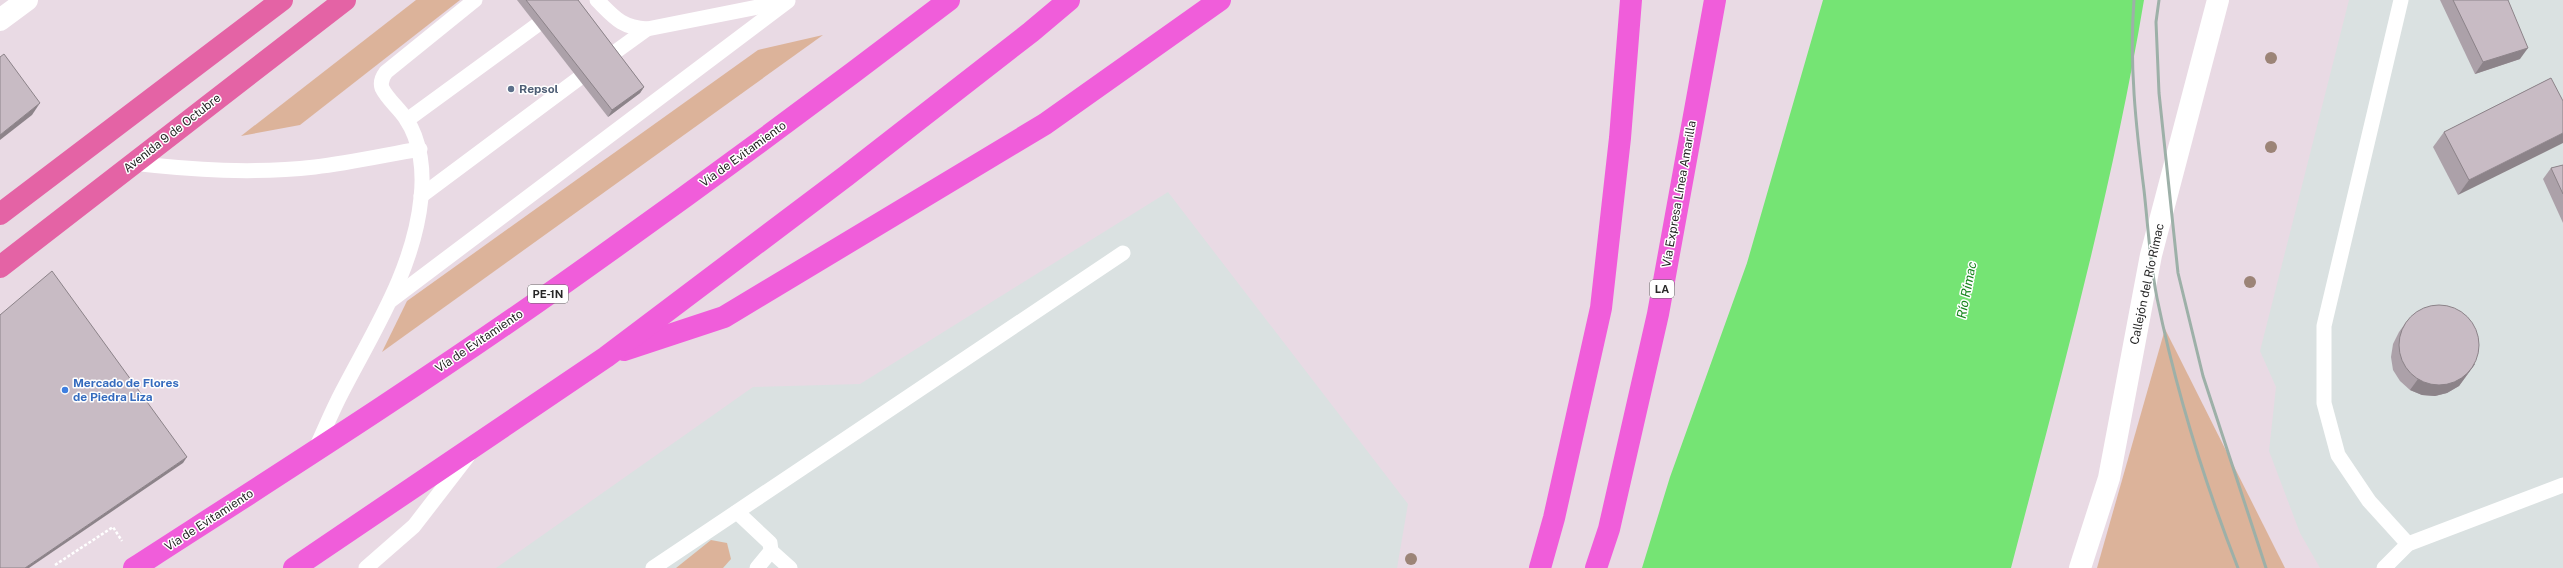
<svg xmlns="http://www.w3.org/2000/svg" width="2563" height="568" viewBox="0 0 2563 568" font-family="'Public Sans',sans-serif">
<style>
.industrial{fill:#dae1e1}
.green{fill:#dcb39a}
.water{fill:#75e474}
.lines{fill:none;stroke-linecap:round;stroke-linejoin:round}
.path{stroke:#fff;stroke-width:2.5;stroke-dasharray:3 2;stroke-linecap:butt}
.service{stroke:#fff;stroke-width:15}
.minor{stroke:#fff;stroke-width:22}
.tertiary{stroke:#fff;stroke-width:22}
.primary{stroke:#e463a5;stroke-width:22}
.motorway{stroke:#f05dda;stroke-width:22}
.rail{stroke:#9db0a8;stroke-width:3}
.tree{fill:#9c8477}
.wall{fill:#aca1a9}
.shaded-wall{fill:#8c8389}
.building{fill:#c8bbc4;stroke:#8c8389}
.service-dot{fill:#5c6f8a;stroke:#fff;stroke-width:1.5}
.shop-dot{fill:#3f7fe0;stroke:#fff;stroke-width:1.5}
.labels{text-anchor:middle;stroke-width:3;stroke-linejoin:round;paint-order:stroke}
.shield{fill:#fff;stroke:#686868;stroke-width:1}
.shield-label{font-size:11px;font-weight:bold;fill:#272727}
.service-label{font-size:12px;font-weight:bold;fill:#4e5e75;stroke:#fff;text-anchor:start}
.street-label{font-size:12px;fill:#272727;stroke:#fff}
.shop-label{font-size:12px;font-weight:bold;fill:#366cbe;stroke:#fff;text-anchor:start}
.water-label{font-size:13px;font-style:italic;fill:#17851e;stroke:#fff}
</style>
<rect width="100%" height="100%" fill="#e9dae4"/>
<g class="industrial">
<polygon points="2349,0 2563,0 2563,568 2320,568 2300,533 2269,451 2276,387 2260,351"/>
<polygon points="1168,192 1408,504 1397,568 496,568 753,387 860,384"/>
</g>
<g class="green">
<polygon points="416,0 460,0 300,125 241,136"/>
<polygon points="823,35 382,352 407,301 758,50"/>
<polygon points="2165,329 2285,568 2097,568"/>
<polygon points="711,540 727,543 731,559 723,568 676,568"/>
</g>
<path class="water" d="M1823,0H2144C2112,192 2060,380 2011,568H1642L1670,477L1747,263Z"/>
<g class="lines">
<polyline class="path" points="55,565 113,527 122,541"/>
<g class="service">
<path d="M597,0C615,18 621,27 647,29L783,2"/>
<polyline points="2401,0 2324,326 2324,403 2338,455 2369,501 2408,544"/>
<polyline points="611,55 647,29"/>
<polyline points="407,120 537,25"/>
<path d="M132,163C193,170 253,174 315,167C350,163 385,155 420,149"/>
<polyline points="421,196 578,79"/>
<polyline points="390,301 788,1"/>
<path d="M315,450C324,431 332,411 342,392C374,330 414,269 421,198C424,172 421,141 406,119C400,109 387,99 382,88C380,82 383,76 386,72L475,0"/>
<polyline points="737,512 770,543 771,551 757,568"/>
<polyline points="771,551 790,568"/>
<polyline points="366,568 414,526 468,456"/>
<polyline points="653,568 1123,253"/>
<polyline points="2384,568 2408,544 2563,485"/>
</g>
<polyline class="minor" points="2080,568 2109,478 2151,255 2218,0"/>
<polyline class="tertiary" points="0,20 27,0"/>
<g class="primary">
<polyline points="0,214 282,0"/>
<polyline points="0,267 345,0"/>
</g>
<g class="motorway">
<polyline points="624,350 724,317 1045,124 1220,0"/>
<path d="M134,568C278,475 423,383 563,284C693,192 822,97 949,0"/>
<polyline points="294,568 606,357 846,176 1031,32 1069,0"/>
<polyline points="1540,568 1554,518 1601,308 1620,138 1631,0"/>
<polyline points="1596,568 1609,529 1658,314 1715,0"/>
</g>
<g class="rail">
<path d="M2134,0C2129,63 2136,127 2144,190C2148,226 2150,263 2157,298C2176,390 2204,481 2238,568"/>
<polyline points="2159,0 2156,22 2159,93 2178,273 2203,376 2266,568"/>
</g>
</g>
<g class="tree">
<circle cx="2271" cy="58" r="6"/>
<circle cx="2271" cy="147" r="6"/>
<circle cx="2250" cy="282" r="6"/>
<circle cx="1411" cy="559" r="6"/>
</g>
<g class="wall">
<polygon points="517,0 578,0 644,87 640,93 608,117"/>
<polygon points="2440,0 2508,0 2520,59 2475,74"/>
<polygon points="2551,78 2458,195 2433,147 2444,132"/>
<polygon points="2563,165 2563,223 2543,179 2551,168"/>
<polygon points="2407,321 2475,364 2459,386 2447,393 2435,396 2422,395 2410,390 2400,381 2393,370 2391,357 2393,344 2399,332"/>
</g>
<g class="shaded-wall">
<polygon points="2528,48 2520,59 2475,74 2483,62"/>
<polygon points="644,87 640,93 608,117 612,110"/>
<polygon points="40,103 32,115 0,140 0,135"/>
<polygon points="2563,133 2563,143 2458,195 2469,180"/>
<polygon points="2475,364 2459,386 2447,393 2435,396 2422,395 2410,390 2418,379"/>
<polygon points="187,457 183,463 29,568 25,568"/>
</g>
<g class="building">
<polygon points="526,0 578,0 644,87 612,110"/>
<polygon points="2453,0 2508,0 2528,48 2483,62"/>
<polygon points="4,54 40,103 0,135 0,57"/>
<polygon points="2551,78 2563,101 2563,133 2469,180 2444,132"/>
<polygon points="2563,165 2563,194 2551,168"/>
<polygon points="52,271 187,457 25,568 0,568 0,315"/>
<circle cx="2439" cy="345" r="40"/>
</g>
<circle class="service-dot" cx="511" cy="89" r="4"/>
<circle class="shop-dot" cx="65" cy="390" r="4"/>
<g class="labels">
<g class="shield">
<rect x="1650" y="280" width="24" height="18" rx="3"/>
<rect x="528" y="285" width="40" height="18" rx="3"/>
</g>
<g class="shield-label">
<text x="1662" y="293">LA</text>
<text x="548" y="298">PE-1N</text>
</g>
<g class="service-label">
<text x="519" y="93">Repsol</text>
</g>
<g class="street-label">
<text transform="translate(172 133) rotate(-38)" y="4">Avenida 9 de Octubre</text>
<text transform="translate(743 154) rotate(-36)" y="4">Vía de Evitamiento</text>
<text transform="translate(1679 194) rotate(-80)" y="4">Vía Expresa Línea Amarilla</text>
<text transform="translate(2147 284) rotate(-78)" y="4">Callejón del Río Rímac</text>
<text transform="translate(479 341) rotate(-34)" y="4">Vía de Evitamiento</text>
<text transform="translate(209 520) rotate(-33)" y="4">Vía de Evitamiento</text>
</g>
<g class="shop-label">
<text x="73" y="387">Mercado de Flores<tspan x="73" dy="14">de Piedra Liza</tspan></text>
</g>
<g class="water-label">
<text transform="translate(1966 290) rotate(-79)" y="5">Río Rímac</text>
</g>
</g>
</svg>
